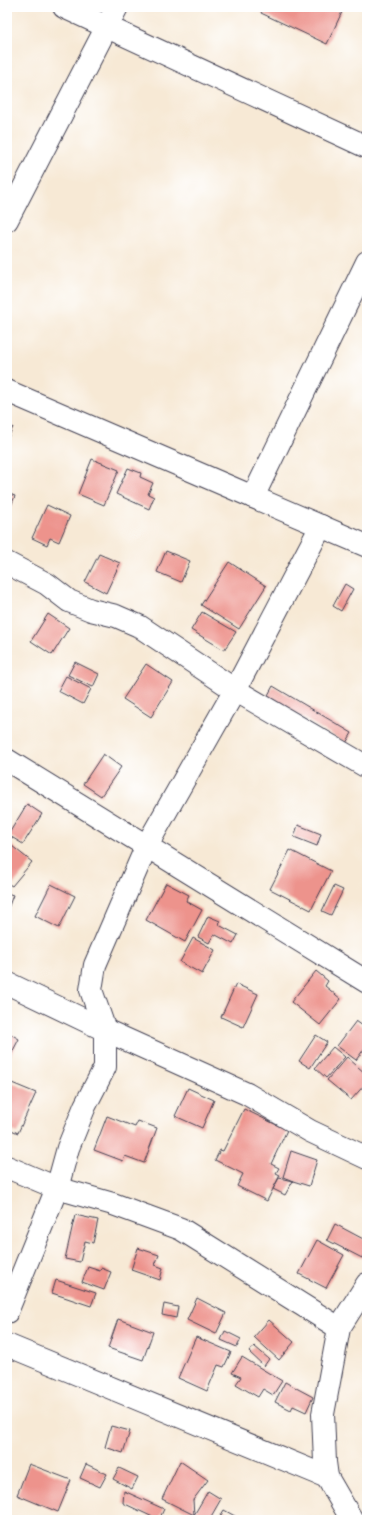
<svg xmlns="http://www.w3.org/2000/svg" width="374" height="1527" viewBox="0 0 374 1527" font-family="'Balsamiq Sans',sans-serif">
<style>
.building{fill:#ed938c}
.lines{fill:none;stroke-linecap:round;stroke-linejoin:round}
.street-casing{stroke:#424052;stroke-width:24}
.street{stroke:#fff;stroke-width:22}
</style>
<rect width="100%" height="100%" fill="#fff"/>
<filter id="ink" filterUnits="userSpaceOnUse"><feTurbulence type="fractalNoise" baseFrequency=".025" numOctaves="2"/><feDisplacementMap in="SourceGraphic" scale="8" xChannelSelector="R" yChannelSelector="G"/><feConvolveMatrix kernelMatrix="1 2 1 2 8 2 1 2 1" color-interpolation-filters="sRGB"/></filter>
<filter id="wash" filterUnits="userSpaceOnUse"><feTurbulence type="fractalNoise" baseFrequency=".012" numOctaves="4" result="noise"/><feDisplacementMap in="SourceGraphic" scale="16" xChannelSelector="R" yChannelSelector="G"/><feGaussianBlur stdDeviation="0.9" result="paint"/><feColorMatrix in="noise" values="0 0 0 0 0 0 0 0 0 0 0 0 0 0 0 0 0 1.4 0 .05"/><feComposite in="paint" operator="in"/></filter>
<g filter="url(#wash)">
<rect width="100%" height="100%" fill="#f7e9d5"/>
<g id="blocks">
<g class="building">
<polygon points="264,7 331,7 342,12 327,44 261,13"/>
<polygon points="7,425 13,427 7,440"/>
<polygon points="92,459 119,470 104,505 78,494"/>
<polygon points="128,468 141,473 140,477 153,483 148,494 154,497 149,509 116,494"/>
<polygon points="7,493 15,496 7,516"/>
<polygon points="47,505 70,516 59,542 50,538 47,545 32,538"/>
<polygon points="166,551 190,561 181,582 157,572"/>
<polygon points="99,554 120,563 106,593 85,582"/>
<polygon points="229,562 266,586 239,629 201,605"/>
<polygon points="345,584 353,589 341,611 333,606"/>
<polygon points="202,612 236,632 224,650 191,630"/>
<polygon points="48,614 69,628 52,655 31,641"/>
<polygon points="75,662 99,674 93,687 68,675"/>
<polygon points="146,664 173,682 151,717 123,699"/>
<polygon points="66,676 91,689 83,704 58,691"/>
<polygon points="273,686 352,733 346,743 267,697"/>
<polygon points="103,754 121,767 101,796 83,784"/>
<polygon points="27,804 42,814 23,844 8,835"/>
<polygon points="298,825 321,834 317,846 294,837"/>
<polygon points="12,846 32,862 12,886 7,883 7,852"/>
<polygon points="290,850 331,871 311,910 270,889"/>
<polygon points="166,883 189,895 186,901 202,910 185,942 146,920"/>
<polygon points="51,884 75,896 59,928 35,916"/>
<polygon points="334,886 343,890 331,915 322,911"/>
<polygon points="7,893 13,895 7,911"/>
<polygon points="208,916 220,921 219,925 238,935 233,944 214,934 209,943 198,937"/>
<polygon points="193,938 215,950 202,974 180,962"/>
<polygon points="316,971 328,981 325,986 341,999 320,1025 291,1002"/>
<polygon points="236,984 258,994 243,1027 221,1017"/>
<polygon points="356,1021 367,1029 367,1045 356,1060 337,1046"/>
<polygon points="9,1033 19,1039 7,1062 7,1036"/>
<polygon points="316,1035 327,1042 310,1068 299,1061"/>
<polygon points="333,1047 345,1057 326,1078 315,1068"/>
<polygon points="347,1057 367,1075 367,1082 351,1100 327,1080"/>
<polygon points="7,1081 36,1093 18,1133 7,1128"/>
<polygon points="188,1088 214,1100 202,1128 175,1116"/>
<polygon points="244,1109 287,1130 271,1164 279,1168 276,1173 280,1175 267,1201 237,1186 243,1174 215,1160 220,1150 223,1151"/>
<polygon points="107,1116 135,1127 138,1121 157,1128 144,1163 125,1156 123,1161 94,1150"/>
<polygon points="291,1151 317,1160 309,1186 293,1181 285,1195 273,1189 279,1178 293,1181 283,1177"/>
<polygon points="75,1215 98,1220 93,1243 85,1241 80,1262 65,1259"/>
<polygon points="335,1224 367,1241 367,1248 362,1258 327,1240"/>
<polygon points="317,1240 344,1255 326,1288 299,1274"/>
<polygon points="138,1248 159,1255 155,1265 163,1268 160,1280 131,1270"/>
<polygon points="88,1267 100,1271 101,1268 111,1272 104,1290 82,1282"/>
<polygon points="56,1280 96,1293 91,1306 52,1293"/>
<polygon points="197,1298 226,1313 216,1334 187,1320"/>
<polygon points="164,1304 178,1307 176,1318 162,1315"/>
<polygon points="118,1319 153,1332 143,1360 108,1348"/>
<polygon points="269,1320 294,1342 279,1360 254,1337"/>
<polygon points="225,1331 241,1339 237,1347 221,1340"/>
<polygon points="196,1337 231,1352 224,1367 218,1365 207,1391 178,1378"/>
<polygon points="254,1346 269,1359 264,1366 249,1352"/>
<polygon points="242,1357 282,1381 273,1395 263,1389 258,1397 236,1384 241,1377 232,1373"/>
<polygon points="285,1382 313,1397 306,1412 293,1406 291,1410 275,1402"/>
<polygon points="111,1426 130,1431 123,1453 105,1447"/>
<polygon points="180,1461 208,1480 193,1500 194,1515 162,1499"/>
<polygon points="29,1464 71,1480 58,1512 17,1495"/>
<polygon points="86,1464 107,1474 100,1487 80,1478"/>
<polygon points="119,1468 138,1477 132,1489 113,1479"/>
<polygon points="124,1491 164,1509 159,1520 123,1503"/>
<polygon points="208,1491 221,1499 209,1520 202,1520 194,1515"/>
<polygon points="224,1510 242,1520 218,1520"/>
</g>
</g>
</g>
<g filter="url(#ink)">
<use href="#blocks" fill-opacity="0" stroke="#424052" stroke-width="1"/>
<g class="lines">
<g class="street-casing">
<g id="street">
<polyline points="64,7 367,147"/>
<polyline points="7,220 117,7"/>
<polyline points="7,391 367,546"/>
<polyline points="253,497 367,262"/>
<polyline points="7,563 47,584 69,601 91,610 116,616 139,626 235,690 367,767"/>
<polyline points="7,760 367,982"/>
<polyline points="7,983 105,1030 247,1094 310,1131 367,1158"/>
<polyline points="7,1167 57,1188 113,1204 181,1229 339,1328"/>
<polyline points="7,1312 57,1188 68,1148 85,1106 105,1067 105,1030 91,990 95,965 147,845 235,690 321,526"/>
<polyline points="7,1345 327,1477"/>
<polyline points="352,1520 327,1477 325,1462 323,1414 339,1328 367,1284"/>
</g>
</g>
<use href="#street" class="street"/>
</g>
</g>
<rect width="374" height="1527" fill="none" stroke="#fff" stroke-width="24"/>
</svg>
